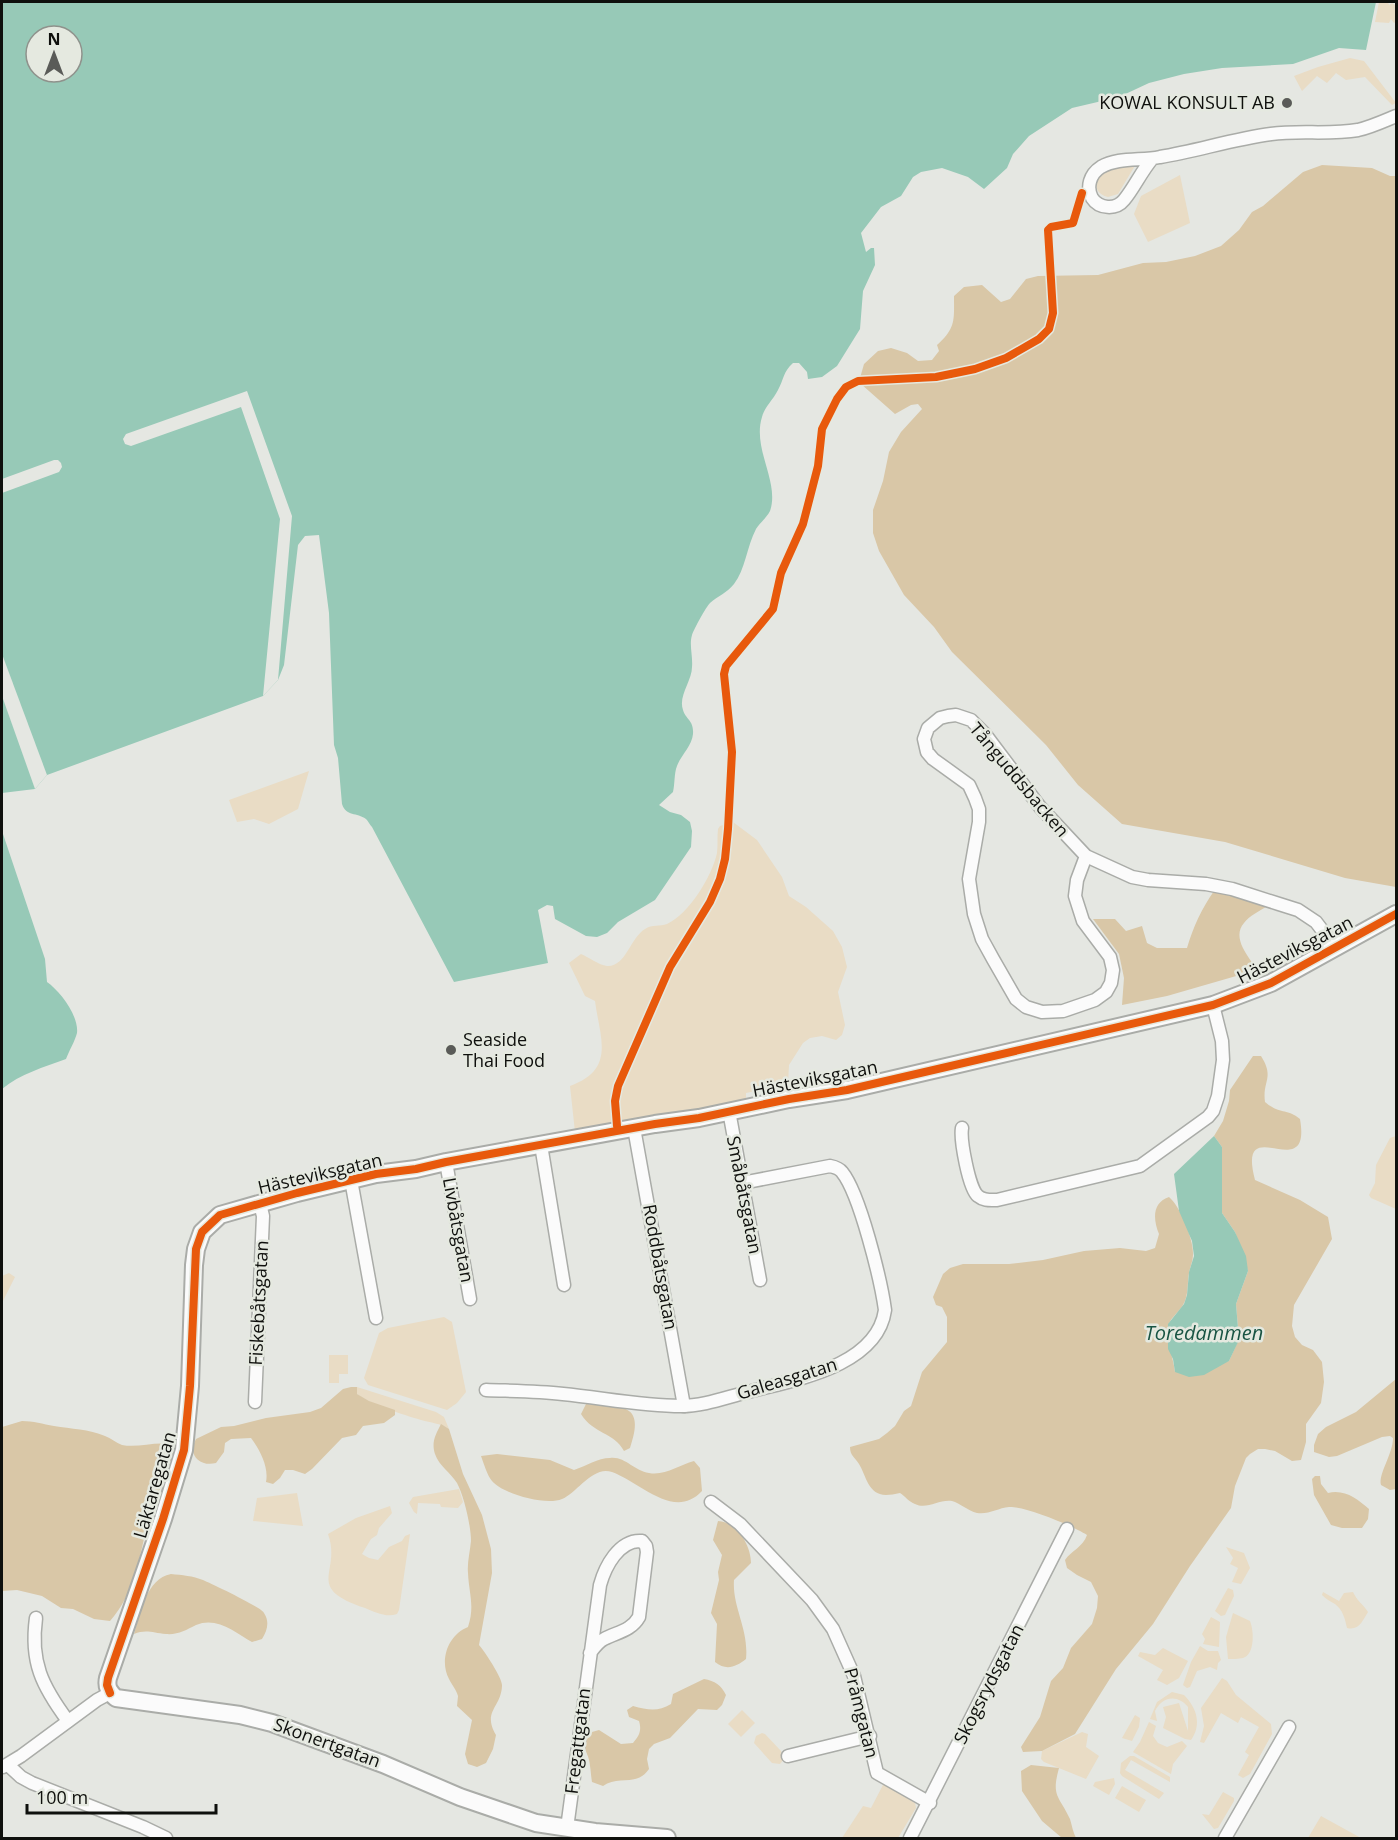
<svg xmlns="http://www.w3.org/2000/svg" width="1398" height="1840" font-family="'Open Sans',sans-serif">
  <style>
    .green { fill: #e9dcc5 }
    .forest { fill: #d9c7a7 }
    .water { fill: #97c9b7; fill-rule: evenodd }
    .pier { fill: #e5e7e2 }
    .lines { fill: none; stroke-linecap: round; stroke-linejoin: round }
    .street-casing { stroke: #aaaca8; stroke-width: 15 }
    .secondary-casing { stroke: #aaaca8; stroke-width: 20 }
    .street { stroke: #fbfbfb; stroke-width: 12 }
    .secondary { stroke: #fbfbfb; stroke-width: 16 }
    .cycleway-casing { stroke: #e5e9e0; stroke-width: 11 }
    .cycleway { stroke: #e8590c; stroke-width: 8 }
    .poi-dot { fill: #5a5b58; stroke: #e5e9e0; stroke-width: 2 }
    .labels { text-anchor: middle; stroke-width: 5; stroke-linejoin: round; paint-order: stroke }
    .poi-label { font-size: 18px; fill: #0f100d; stroke: #e5e9e0; text-anchor: end }
    .street-label { font-size: 18px; fill: #0f100d; stroke: #e5e9e0 }
    .water-label { font-size: 20px; font-style: italic; fill: #195443; stroke: #e5e9e0 }
  </style>
  <rect width="100%" height="100%" fill="#e5e7e2"/>
  <g class="green">
    <polygon points="1379,2 1388,2 1389,5 1392,3 1395,5 1396,22 1394,23 1391,19 1389,23 1375,22"/>
    <polygon points="1350,58 1364,61 1396,103 1392,105 1365,77 1346,80 1336,73 1327,83 1317,76 1302,91 1294,76 1318,67"/>
    <path d="M1136,164L1118,194L1108,197C1098,195 1095,188 1096,179L1107,169Z"/>
    <polygon points="1180,175 1190,223 1148,242 1134,214 1141,196"/>
    <polygon points="309,771 298,809 269,824 254,819 237,822 229,800"/>
    <path d="M733,822L757,840L782,877L789,896L806,907L833,931L842,947L847,967L838,992L845,1025L842,1035L836,1040L822,1036L810,1038L803,1043L789,1065L788,1084L746,1093V1104L575,1132L570,1086C616,1069 600,1039 595,1001L585,996L569,963L581,954C588,957 599,965 607,966C626,967 630,938 645,929C652,924 660,927 667,924C689,914 712,876 717,853C718,845 717,837 718,829L720,826Z"/>
    <polygon points="1396,1136 1396,1209 1371,1198 1369,1195 1375,1183 1376,1165 1390,1138"/>
    <polygon points="9,1273 15,1277 2,1303 2,1276"/>
    <polygon points="444,1317 452,1322 466,1392 457,1403 447,1410 368,1385 364,1378 379,1333 388,1328"/>
    <polygon points="329,1355 348,1355 348,1374 339,1374 339,1383 329,1383"/>
    <path d="M357,1387L436,1412L444,1417L449,1429C440,1423 431,1423 421,1420C402,1414 373,1406 357,1394Z"/>
    <polygon points="459,1489 463,1502 458,1508 441,1507 440,1504 418,1503 417,1514 414,1512 409,1503 413,1497"/>
    <polygon points="297,1493 303,1526 253,1521 257,1498"/>
    <path d="M390,1506L392,1513L379,1528L377,1535L371,1539L362,1554L369,1558L378,1560L389,1547L402,1541L405,1536L410,1534L399,1610L397,1614C386,1618 375,1612 365,1608C303,1587 342,1573 328,1534L356,1518Z"/>
    <polygon points="1226,1547 1244,1553 1250,1568 1241,1584 1232,1582 1238,1568 1230,1564 1233,1558"/>
    <polygon points="1228,1588 1233,1590 1234,1596 1225,1615 1221,1616 1215,1611"/>
    <path d="M1323,1592L1339,1601L1344,1593L1353,1592C1357,1601 1363,1604 1368,1612C1363,1620 1359,1631 1347,1628C1345,1619 1343,1610 1335,1604C1330,1601 1326,1599 1322,1595Z"/>
    <path d="M1233,1613L1250,1621C1254,1631 1255,1654 1243,1658C1239,1659 1232,1659 1228,1659L1226,1637Z"/>
    <polygon points="1211,1617 1220,1622 1219,1647 1203,1644 1205,1639 1202,1634"/>
    <polygon points="1200,1646 1208,1651 1218,1651 1221,1660 1218,1663 1217,1670 1210,1667 1197,1671 1190,1687 1187,1688 1183,1685 1191,1662"/>
    <polygon points="1163,1648 1188,1661 1179,1678 1167,1685 1157,1680 1163,1670 1138,1656 1140,1652 1155,1655"/>
    <polygon points="1222,1678 1227,1681 1236,1695 1271,1724 1272,1734 1250,1774 1243,1778 1238,1775 1249,1755 1245,1752 1259,1727 1241,1717 1238,1723 1221,1713 1204,1743 1200,1742 1204,1726 1201,1708"/>
    <path d="M1172,1692L1184,1695C1197,1708 1202,1725 1191,1740L1185,1739L1163,1728L1166,1717L1163,1707L1179,1703L1188,1731V1707C1178,1694 1162,1696 1155,1711L1157,1721L1150,1719L1157,1702Z"/>
    <polygon points="742,1710 755,1723 741,1737 728,1724"/>
    <polygon points="1135,1715 1140,1718 1139,1727 1132,1741 1122,1738"/>
    <polygon points="1149,1722 1156,1726 1153,1736 1158,1743 1167,1747 1182,1741 1187,1746 1173,1764 1171,1774 1133,1752 1140,1742"/>
    <polygon points="1082,1732 1088,1734 1086,1747 1099,1756 1086,1779 1044,1762 1041,1759 1042,1751"/>
    <polygon points="762,1733 765,1734 781,1751 784,1759 780,1764 772,1763 754,1743 756,1736"/>
    <polygon points="1130,1756 1134,1756 1170,1777 1170,1782 1131,1760 1125,1770 1164,1793 1159,1799 1122,1776 1120,1773 1121,1763"/>
    <polygon points="1114,1778 1115,1784 1109,1795 1093,1786 1095,1782"/>
    <polygon points="884,1783 915,1803 916,1808 898,1838 842,1838 863,1806 871,1808"/>
    <polygon points="1122,1786 1146,1800 1139,1812 1115,1798"/>
    <polygon points="1223,1792 1234,1798 1234,1801 1218,1828 1214,1829 1202,1814 1209,1815"/>
    <polygon points="1321,1816 1361,1838 1308,1838"/>
  </g>
  <g class="forest">
    <path d="M1322,165L1372,168L1390,176H1396V887L1345,878L1225,842L1122,824L1078,785L1046,745L952,652L934,627L904,595L879,551L873,533V510L883,481L889,452L901,432L922,409L918,404L911,405L895,414L861,384L860,378L864,364L878,351L891,348L907,353L918,361L932,360L939,351L937,345C956,328 954,320 954,296L964,287L982,285L1001,302L1010,299L1026,279L1038,276L1098,275L1143,263L1166,262L1195,256L1221,246L1239,230L1252,212L1263,206L1303,172Z"/>
    <path d="M1214,891L1267,906C1260,911 1249,916 1244,923C1231,938 1249,957 1257,970L1167,996L1122,1005L1124,978L1119,954L1093,919H1115L1126,931L1142,926L1147,943L1157,948H1187C1193,927 1202,908 1214,891Z"/>
    <path d="M1253,1056H1261C1275,1078 1262,1081 1265,1102C1280,1115 1286,1108 1300,1119C1312,1188 1236,1108 1255,1180L1300,1200L1328,1217L1332,1239L1294,1305L1292,1326L1295,1337L1302,1345L1313,1350L1322,1362L1324,1382L1321,1403L1306,1424V1442L1301,1460L1292,1461L1275,1451L1265,1449H1258L1250,1454L1246,1458L1235,1486L1231,1508L1190,1566L1153,1624L1116,1669L1075,1734L1042,1751L1023,1752L1021,1747L1040,1717L1051,1681L1063,1668L1071,1648L1092,1624L1097,1608L1098,1596L1091,1582L1077,1575L1067,1568L1065,1560C1071,1551 1083,1547 1087,1535C1073,1526 1025,1506 1009,1507C998,1508 988,1515 977,1513C968,1511 960,1503 952,1501C939,1499 927,1510 915,1504C909,1502 905,1496 900,1493C895,1494 890,1495 886,1495C868,1495 866,1475 859,1464C855,1457 850,1456 850,1447L879,1439L887,1433L895,1426L904,1411L911,1406L922,1372L947,1342V1317L942,1307L936,1305L933,1297L943,1274L950,1268L963,1264H1009L1043,1260L1084,1251L1120,1248L1146,1251L1155,1248L1159,1234C1153,1219 1152,1203 1169,1197C1180,1206 1194,1240 1193,1255C1193,1261 1190,1267 1189,1273C1187,1283 1189,1295 1183,1305C1179,1312 1169,1319 1168,1327C1167,1344 1173,1356 1175,1372L1229,1361L1239,1339L1236,1304L1248,1271L1235,1232L1222,1213V1147L1214,1136L1223,1121L1229,1101L1230,1090Z"/>
    <path d="M1396,1379V1489L1390,1490L1381,1485C1378,1474 1393,1454 1393,1438L1390,1436L1382,1437L1337,1456L1329,1457L1314,1452V1445L1318,1434L1326,1427L1356,1412Z"/>
    <path d="M351,1387H357V1394L369,1401L395,1410V1415L384,1423L363,1426L356,1435L342,1438L312,1469L305,1474L293,1470H285L280,1478L273,1484L266,1482C269,1467 260,1450 251,1438L231,1439L225,1443L224,1452L216,1463C200,1467 187,1455 196,1439L221,1427L234,1426L266,1418L310,1412L321,1408L343,1389Z"/>
    <path d="M586,1404C622,1406 646,1403 630,1448L624,1451C614,1432 593,1434 581,1414Z"/>
    <path d="M22,1421C33,1421 43,1424 54,1426C71,1429 89,1429 105,1436C111,1438 116,1443 122,1445C137,1448 153,1442 169,1444L174,1451C173,1463 172,1473 165,1483C161,1488 157,1492 155,1498C140,1540 141,1586 110,1621L94,1619L73,1609L61,1608L42,1596L17,1590L2,1591V1427Z"/>
    <path d="M441,1424L449,1429L463,1474L482,1515L491,1549L492,1573L479,1645C485,1652 503,1679 502,1686C501,1708 482,1711 496,1735L493,1749L486,1763L477,1767L468,1764L465,1754L472,1720L457,1706L458,1696C456,1689 452,1685 449,1679C439,1660 448,1635 468,1627C475,1606 469,1594 468,1573C467,1563 470,1552 471,1541C471,1526 464,1496 457,1483C451,1473 439,1466 435,1454C431,1442 436,1434 441,1424Z"/>
    <path d="M497,1454L550,1460L574,1470C586,1466 598,1458 610,1458C625,1456 634,1471 649,1473C665,1476 679,1465 694,1461L700,1468L702,1491C674,1521 640,1482 612,1472C593,1465 577,1493 562,1499C546,1506 503,1494 492,1481C487,1475 484,1464 481,1456Z"/>
    <path d="M1315,1476H1320L1321,1484L1328,1493C1345,1489 1357,1499 1369,1509L1368,1519L1362,1528H1342L1331,1525L1314,1495L1312,1479Z"/>
    <path d="M718,1521C737,1522 751,1545 751,1563L734,1580C732,1607 749,1629 746,1659C736,1667 726,1671 715,1662L717,1624L711,1613L719,1580L718,1572L722,1555L713,1540Z"/>
    <path d="M171,1574C182,1575 193,1576 203,1580C212,1584 261,1607 264,1613C270,1622 267,1631 262,1639L252,1642C236,1633 217,1616 196,1625C186,1630 178,1635 166,1634C153,1633 146,1629 134,1634C141,1612 146,1579 171,1574Z"/>
    <path d="M704,1679C715,1681 721,1685 726,1695L722,1705L717,1710L698,1709L670,1738L654,1744L649,1749L647,1759L649,1769C637,1787 618,1775 603,1786L592,1782C591,1776 591,1772 590,1766C589,1749 578,1750 592,1732L599,1730L621,1744L633,1743C639,1736 642,1731 639,1721L629,1717L627,1710L633,1706C648,1710 658,1712 671,1704L673,1694Z"/>
    <path d="M1031,1765L1059,1768C1051,1797 1059,1795 1070,1819C1072,1826 1073,1832 1076,1838H1062L1042,1821L1022,1791L1021,1771Z"/>
  </g>
  <g class="water">
    <path d="M2,2H1376L1366,50L1339,48L1293,64L1222,68L1184,74L1149,83L1119,97L1072,108L1029,136L1013,154L1007,168L984,189L968,177L942,168L921,172L913,177L901,196L881,207L861,233L866,252L871,248H874L875,265L863,291L860,329L837,366L822,377L808,379L807,372L799,363H793C783,372 784,379 778,390C773,400 765,406 762,417C752,449 780,482 770,511C767,517 760,523 756,529C747,546 745,570 734,584C727,593 718,596 710,603C706,607 694,629 692,635C689,645 693,656 692,667C692,681 678,696 683,710C686,720 694,720 693,734C692,746 681,755 677,766C674,773 675,784 673,792L659,805L670,812L681,815L690,822L692,831L691,847L655,900L618,922L607,933L597,937L586,936L555,919L553,906L547,905L538,910L548,963L454,982L372,827C370,825 368,821 366,819C357,812 346,817 342,804L338,758L334,745L329,613L319,535L305,536L298,545L284,665L278,680L263,696L47,775L35,789L2,793ZM36,36H72V72H36Z"/>
    <path d="M2,831L45,959L47,982C60,991 79,1016 77,1033C75,1041 69,1051 66,1059C44,1067 20,1074 2,1089Z"/>
    <polygon points="1214,1136 1222,1147 1222,1213 1235,1232 1246,1256 1248,1271 1236,1304 1239,1340 1229,1361 1204,1375 1189,1377 1175,1372 1173,1359 1168,1349 1168,1324 1184,1304 1187,1295 1189,1272 1194,1256 1192,1241 1179,1211 1174,1174"/>
  </g>
  <g class="pier">
    <polygon points="247,391 292,516 278,680 263,696 280,519 241,407 131,446 125,444 123,439 126,434"/>
    <polygon points="54,460 58,460 61,463 62,467 59,472 2,493 2,479"/>
    <polygon points="2,654 47,775 35,789 2,696"/>
  </g>
  <g class="lines">
    <g class="street-casing">
      <g id="street">
        <path d="M1152,159C1141,172 1134,188 1124,200C1116,210 1099,209 1092,198C1086,187 1090,174 1101,167C1118,157 1141,161 1160,157C1197,151 1233,139 1271,134C1300,130 1329,135 1358,130C1371,127 1384,121 1396,116"/>
        <polyline points="1086,856 1077,880 1075,896 1083,921 1110,957 1113,970 1111,983 1106,992 1095,1000 1063,1011 1042,1012 1026,1007 1016,999 993,959 982,939 974,914 969,879 979,822 979,809 975,798 969,785 933,759 927,752 924,739 928,728 940,718 948,716 956,715 971,720 985,734 1040,807 1086,856 1132,877 1148,880 1206,884 1232,889 1279,904 1298,910 1316,922 1335,947"/>
        <polyline points="729,1111 760,1280"/>
        <polyline points="634,1128 684,1406"/>
        <path d="M962,1128C960,1140 969,1189 978,1196C984,1201 990,1200 997,1200L1140,1166L1208,1117L1213,1111L1218,1096L1223,1060L1222,1041L1213,1005"/>
        <polyline points="541,1145 564,1285"/>
        <polyline points="446,1162 470,1299"/>
        <polyline points="351,1180 376,1318"/>
        <path d="M486,1390C512,1391 538,1391 563,1394C603,1398 642,1406 681,1406C704,1406 727,1397 748,1392C793,1380 877,1367 885,1310C881,1281 860,1194 842,1172C839,1168 835,1167 830,1166L742,1183"/>
        <polyline points="255,1402 263,1216 260,1204"/>
        <polyline points="711,1502 740,1524 812,1600 833,1629 854,1676 877,1773 930,1803"/>
        <path d="M36,1618C30,1662 42,1686 68,1721"/>
        <polyline points="788,1756 870,1736"/>
        <polyline points="8,1765 21,1777 32,1783 143,1827 166,1838"/>
        <polyline points="3,1767 21,1756 97,1700 110,1693"/>
        <path d="M567,1828L600,1585C605,1567 619,1539 642,1541L646,1546L647,1552L639,1617C631,1631 617,1632 604,1639C598,1642 594,1648 590,1653"/>
        <polyline points="910,1838 1067,1529"/>
        <polyline points="1225,1838 1289,1727"/>
      </g>
    </g>
    <g class="secondary-casing">
      <path id="secondary" d="M667,1838L595,1832L536,1823L460,1797L383,1764L272,1723L240,1715L116,1698C109,1692 106,1687 108,1678L163,1519L184,1450L190,1386L194,1265L196,1249L202,1232L220,1215L297,1193L376,1174L416,1169L446,1162L655,1124L699,1118L789,1099L847,1090L1213,1005L1271,983L1396,914"/>
    </g>
    <use href="#street" class="street"/>
    <use href="#secondary" class="secondary"/>
    <g class="cycleway-casing">
      <g id="cycleway">
        <polyline points="617,1126 615,1101 618,1086 670,967 710,902 720,879 725,859 728,829 732,752 724,674 726,666 773,609 781,573 803,524 818,466 822,429 837,399 846,387 858,381 936,377 975,369 1006,358 1039,339 1049,329 1053,313 1048,230 1051,227 1073,223 1082,193"/>
        <polyline points="110,1693 107,1685 108,1678 163,1519 184,1450 190,1386 196,1249 202,1232 220,1215 297,1193 376,1174 416,1169 446,1162 655,1124 699,1118 789,1099 847,1090 1213,1005 1271,983 1396,914"/>
      </g>
    </g>
    <use href="#cycleway" class="cycleway"/>
  </g>
  <g class="poi-dot">
    <circle cx="1287" cy="103" r="6"/>
    <circle cx="451" cy="1050" r="6"/>
  </g>
  <g class="labels">
    <g class="poi-label">
      <text x="1275" y="109">KOWAL KONSULT AB</text>
      <text x="463" y="1046" text-anchor="start">Seaside<tspan x="463" dy="21">Thai Food</tspan></text>
    </g>
    <g class="street-label">
      <text transform="translate(1019 780) rotate(50)" y="6">Tånguddsbacken</text>
      <text transform="translate(1295 950) rotate(-27)" y="6">Hästeviksgatan</text>
      <text transform="translate(815 1079) rotate(-11)" y="6">Hästeviksgatan</text>
      <text transform="translate(320 1174) rotate(-13)" y="6">Hästeviksgatan</text>
      <text transform="translate(744 1195) rotate(79)" y="6">Småbåtsgatan</text>
      <text transform="translate(458 1230) rotate(80)" y="6">Livbåtsgatan</text>
      <text transform="translate(660 1267) rotate(80)" y="6">Roddbåtsgatan</text>
      <text transform="translate(259 1303) rotate(-87)" y="6">Fiskebåtsgatan</text>
      <text transform="translate(787 1379) rotate(-17)" y="6">Galeasgatan</text>
      <text transform="translate(155 1485) rotate(-74)" y="6">Läktaregatan</text>
      <text transform="translate(989 1684) rotate(-63)" y="6">Skogsrydsgatan</text>
      <text transform="translate(861 1713) rotate(76)" y="6">Pråmgatan</text>
      <text transform="translate(578 1741) rotate(-83)" y="6">Fregattgatan</text>
      <text transform="translate(327 1743) rotate(20)" y="6">Skonertgatan</text>
    </g>
    <g class="water-label">
      <text x="1204" y="1340">Toredammen</text>
    </g>
  </g>
  <rect width="1398" height="1840" fill="none" stroke="#0f100d" stroke-width="6"/>
  <g transform="translate(54 54)"><circle r="28" fill="#e5e9e0" stroke="#8f928c" stroke-width="1.5"/>
  <path d="M0-4.5L10 22L0 15L-10 22Z" fill="#5a5b58"/>
  <text y="-9" font-size="16" font-weight="bold" text-anchor="middle" fill="#0f100d">N</text>
  </g>
  <path d="M27 1804v9h189v-9" fill="none" stroke="#0f100d" stroke-width="3"/>
  <text x="36" y="1804" font-size="18" fill="#0f100d" stroke="#e5e9e0" stroke-width="4.5" paint-order="stroke">100 m</text>
</svg>
